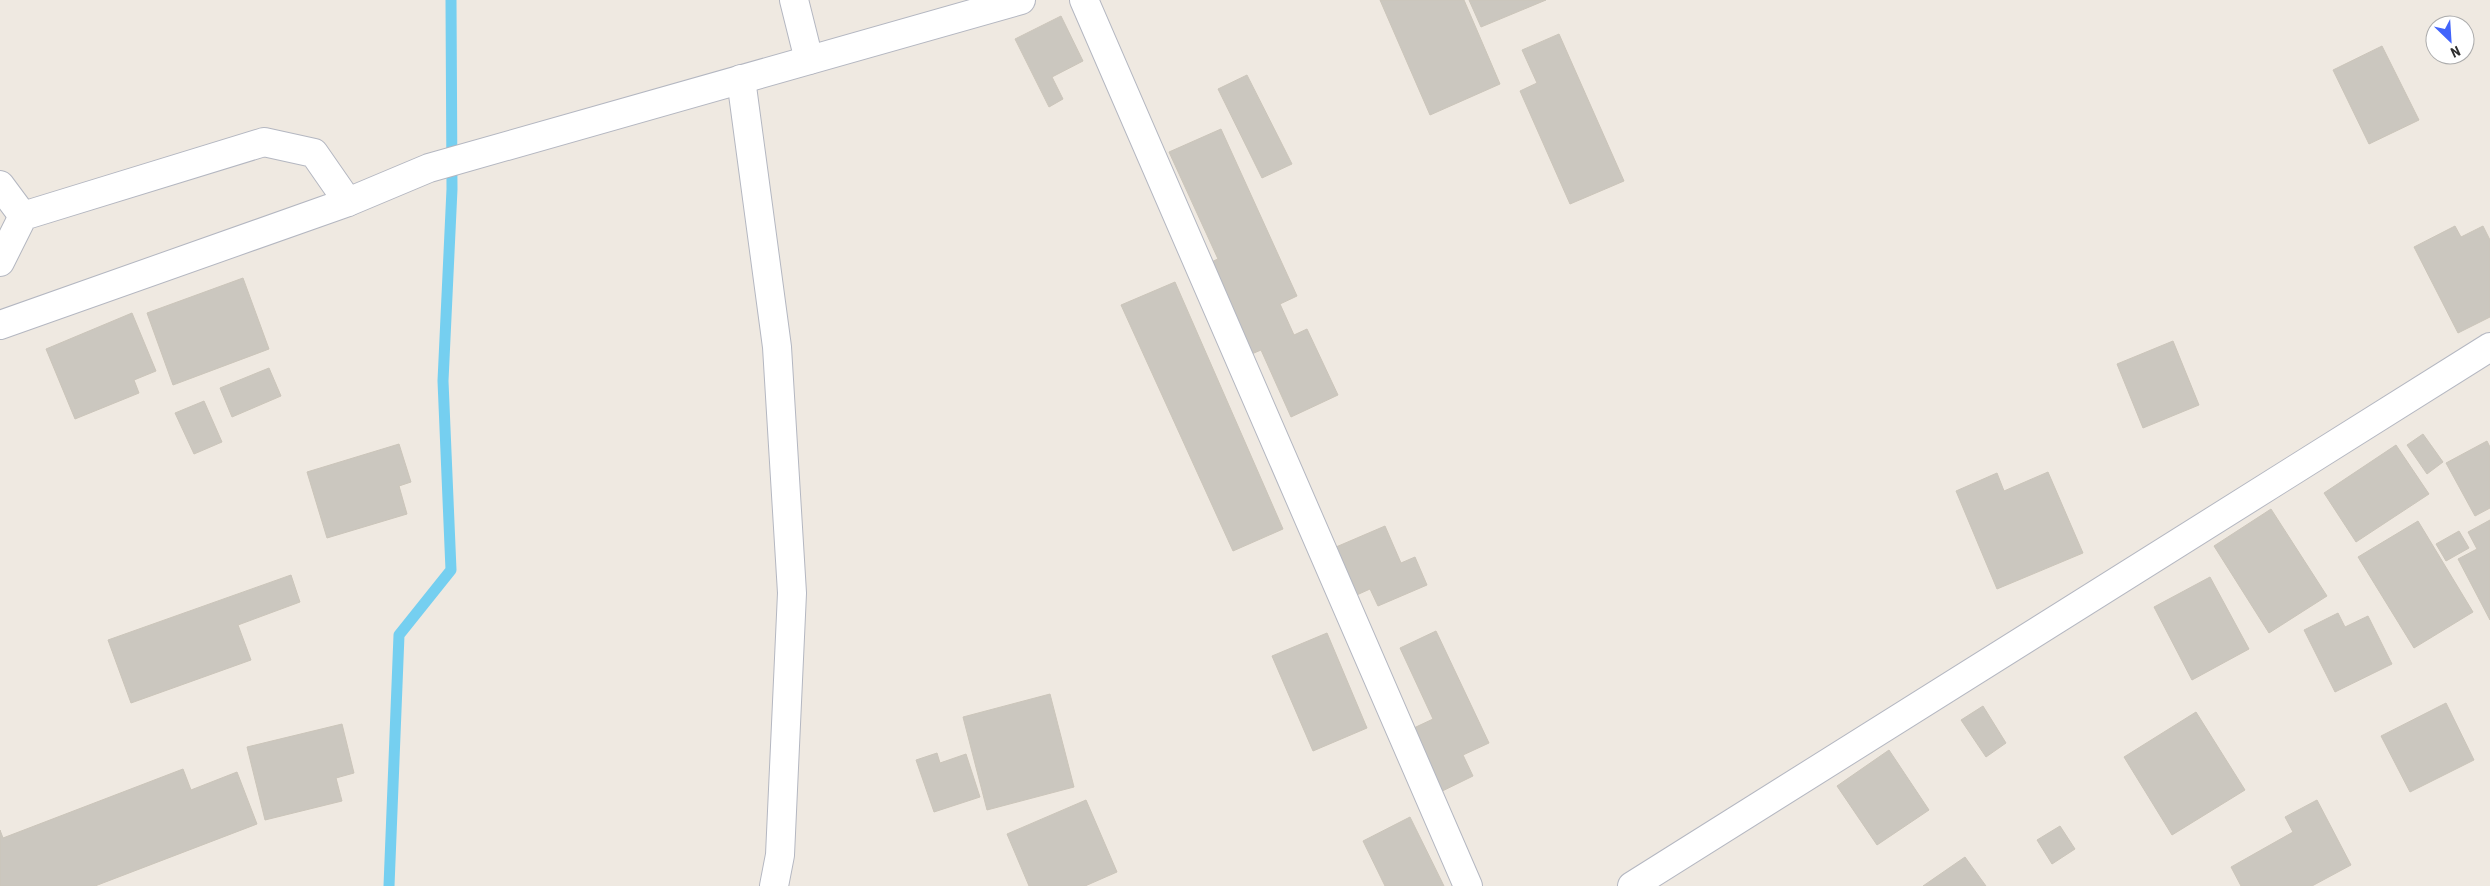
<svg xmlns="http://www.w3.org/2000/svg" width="2490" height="886" font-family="'Roboto Condensed',sans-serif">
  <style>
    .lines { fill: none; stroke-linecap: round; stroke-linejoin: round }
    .stream { stroke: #75cff0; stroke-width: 11 }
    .building { fill: #cbc7bf; stroke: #cbc5ba }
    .street-casing { stroke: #b4b7c1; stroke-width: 30 }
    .secondary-casing { stroke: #b4b7c1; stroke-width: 30 }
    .street { stroke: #fff; stroke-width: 28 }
    .secondary { stroke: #fff; stroke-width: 28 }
  </style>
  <rect width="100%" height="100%" fill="#efe9e1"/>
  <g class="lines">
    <polyline class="stream" points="389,886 399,635 451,570 443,381 452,189 451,0"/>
  </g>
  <g class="building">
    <polygon points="1380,0 1464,0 1500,84 1430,115"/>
    <polygon points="1469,0 1546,0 1481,27"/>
    <polygon points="1061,16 1083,61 1052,77 1063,99 1049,107 1015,39"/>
    <polygon points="1559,34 1624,181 1570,204 1520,91 1537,83 1522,50"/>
    <polygon points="2382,46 2419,120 2369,144 2333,70"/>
    <polygon points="1247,75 1292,164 1262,178 1218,89"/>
    <polygon points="1221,129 1297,296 1280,304 1294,335 1307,329 1338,395 1291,417 1261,350 1247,356 1195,269 1218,259 1169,152"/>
    <polygon points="2455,226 2461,237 2483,226 2490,240 2490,317 2458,333 2414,247"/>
    <polygon points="243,278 269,349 173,385 147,313"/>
    <polygon points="1175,282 1283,529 1233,551 1121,305"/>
    <polygon points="132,313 156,371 134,380 139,393 75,419 46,349"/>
    <polygon points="2173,341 2199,405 2143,428 2117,364"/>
    <polygon points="269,368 281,396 232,417 220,388"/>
    <polygon points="204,401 222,442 194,454 175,413"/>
    <polygon points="2423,434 2443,462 2427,474 2407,445"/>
    <polygon points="2487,441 2490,447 2490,508 2475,516 2446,463"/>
    <polygon points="399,444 411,482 399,486 407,514 327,538 307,472"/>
    <polygon points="2396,445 2429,494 2356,542 2324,493"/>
    <polygon points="2048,472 2083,553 1997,589 1956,491 1997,473 2004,491"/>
    <polygon points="2271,509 2327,596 2269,633 2214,546"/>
    <polygon points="2490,520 2490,620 2458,559 2477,549 2468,532"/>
    <polygon points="2418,521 2473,612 2414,648 2358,557"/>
    <polygon points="1385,526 1401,563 1415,557 1427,585 1378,606 1370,589 1350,598 1329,550"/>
    <polygon points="2459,531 2469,548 2446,561 2436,544"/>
    <polygon points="291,575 300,602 238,625 251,660 131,703 108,640"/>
    <polygon points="2210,577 2249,649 2192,680 2154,607"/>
    <polygon points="2338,613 2345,627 2368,616 2392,664 2335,692 2304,630"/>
    <polygon points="1436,631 1489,743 1463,755 1473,776 1428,798 1399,735 1433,719 1400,648"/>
    <polygon points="1327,633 1367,728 1313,751 1272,656"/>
    <polygon points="1050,694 1074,787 987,810 963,717"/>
    <polygon points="2446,703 2474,760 2410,792 2381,736"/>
    <polygon points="1983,706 2006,743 1986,757 1961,720"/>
    <polygon points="2196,712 2245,790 2172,835 2124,757"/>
    <polygon points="342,724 354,773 336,778 342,801 265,820 247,747"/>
    <polygon points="1889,750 1929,810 1877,845 1837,786"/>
    <polygon points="937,753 940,763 966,754 980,797 934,812 916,760"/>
    <polygon points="183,769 191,790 237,772 257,824 95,886 0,886 0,830 3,838"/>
    <polygon points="1086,800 1117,872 1085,886 1029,886 1007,834"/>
    <polygon points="2317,800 2351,865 2312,886 2241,886 2231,867 2293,832 2285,817"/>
    <polygon points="1410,817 1444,886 1385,886 1363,841"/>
    <polygon points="2060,826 2075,849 2052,864 2037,840"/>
    <polygon points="1965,857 1986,886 1923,886"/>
  </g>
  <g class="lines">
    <g class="street-casing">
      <g id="street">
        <polyline points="794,0 809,60"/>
        <polyline points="1084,0 1468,886"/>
        <polyline points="741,79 777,347 792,593 780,855 774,886"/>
        <polyline points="0,185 23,216"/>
        <polyline points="0,262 23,216 264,142 314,153 348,202"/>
        <polyline points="1632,886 2490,347"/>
      </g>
    </g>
    <g class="secondary-casing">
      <polyline id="secondary" points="0,325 348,202 429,168 1021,0"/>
    </g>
    <use href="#street" class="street"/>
    <use href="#secondary" class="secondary"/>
  </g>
  <g transform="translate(2450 40) rotate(155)"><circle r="24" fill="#ffffff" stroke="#ababab"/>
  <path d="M0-4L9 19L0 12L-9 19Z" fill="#4264fb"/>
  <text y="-8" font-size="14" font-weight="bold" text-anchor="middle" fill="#2e2e2e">N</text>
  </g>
</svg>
